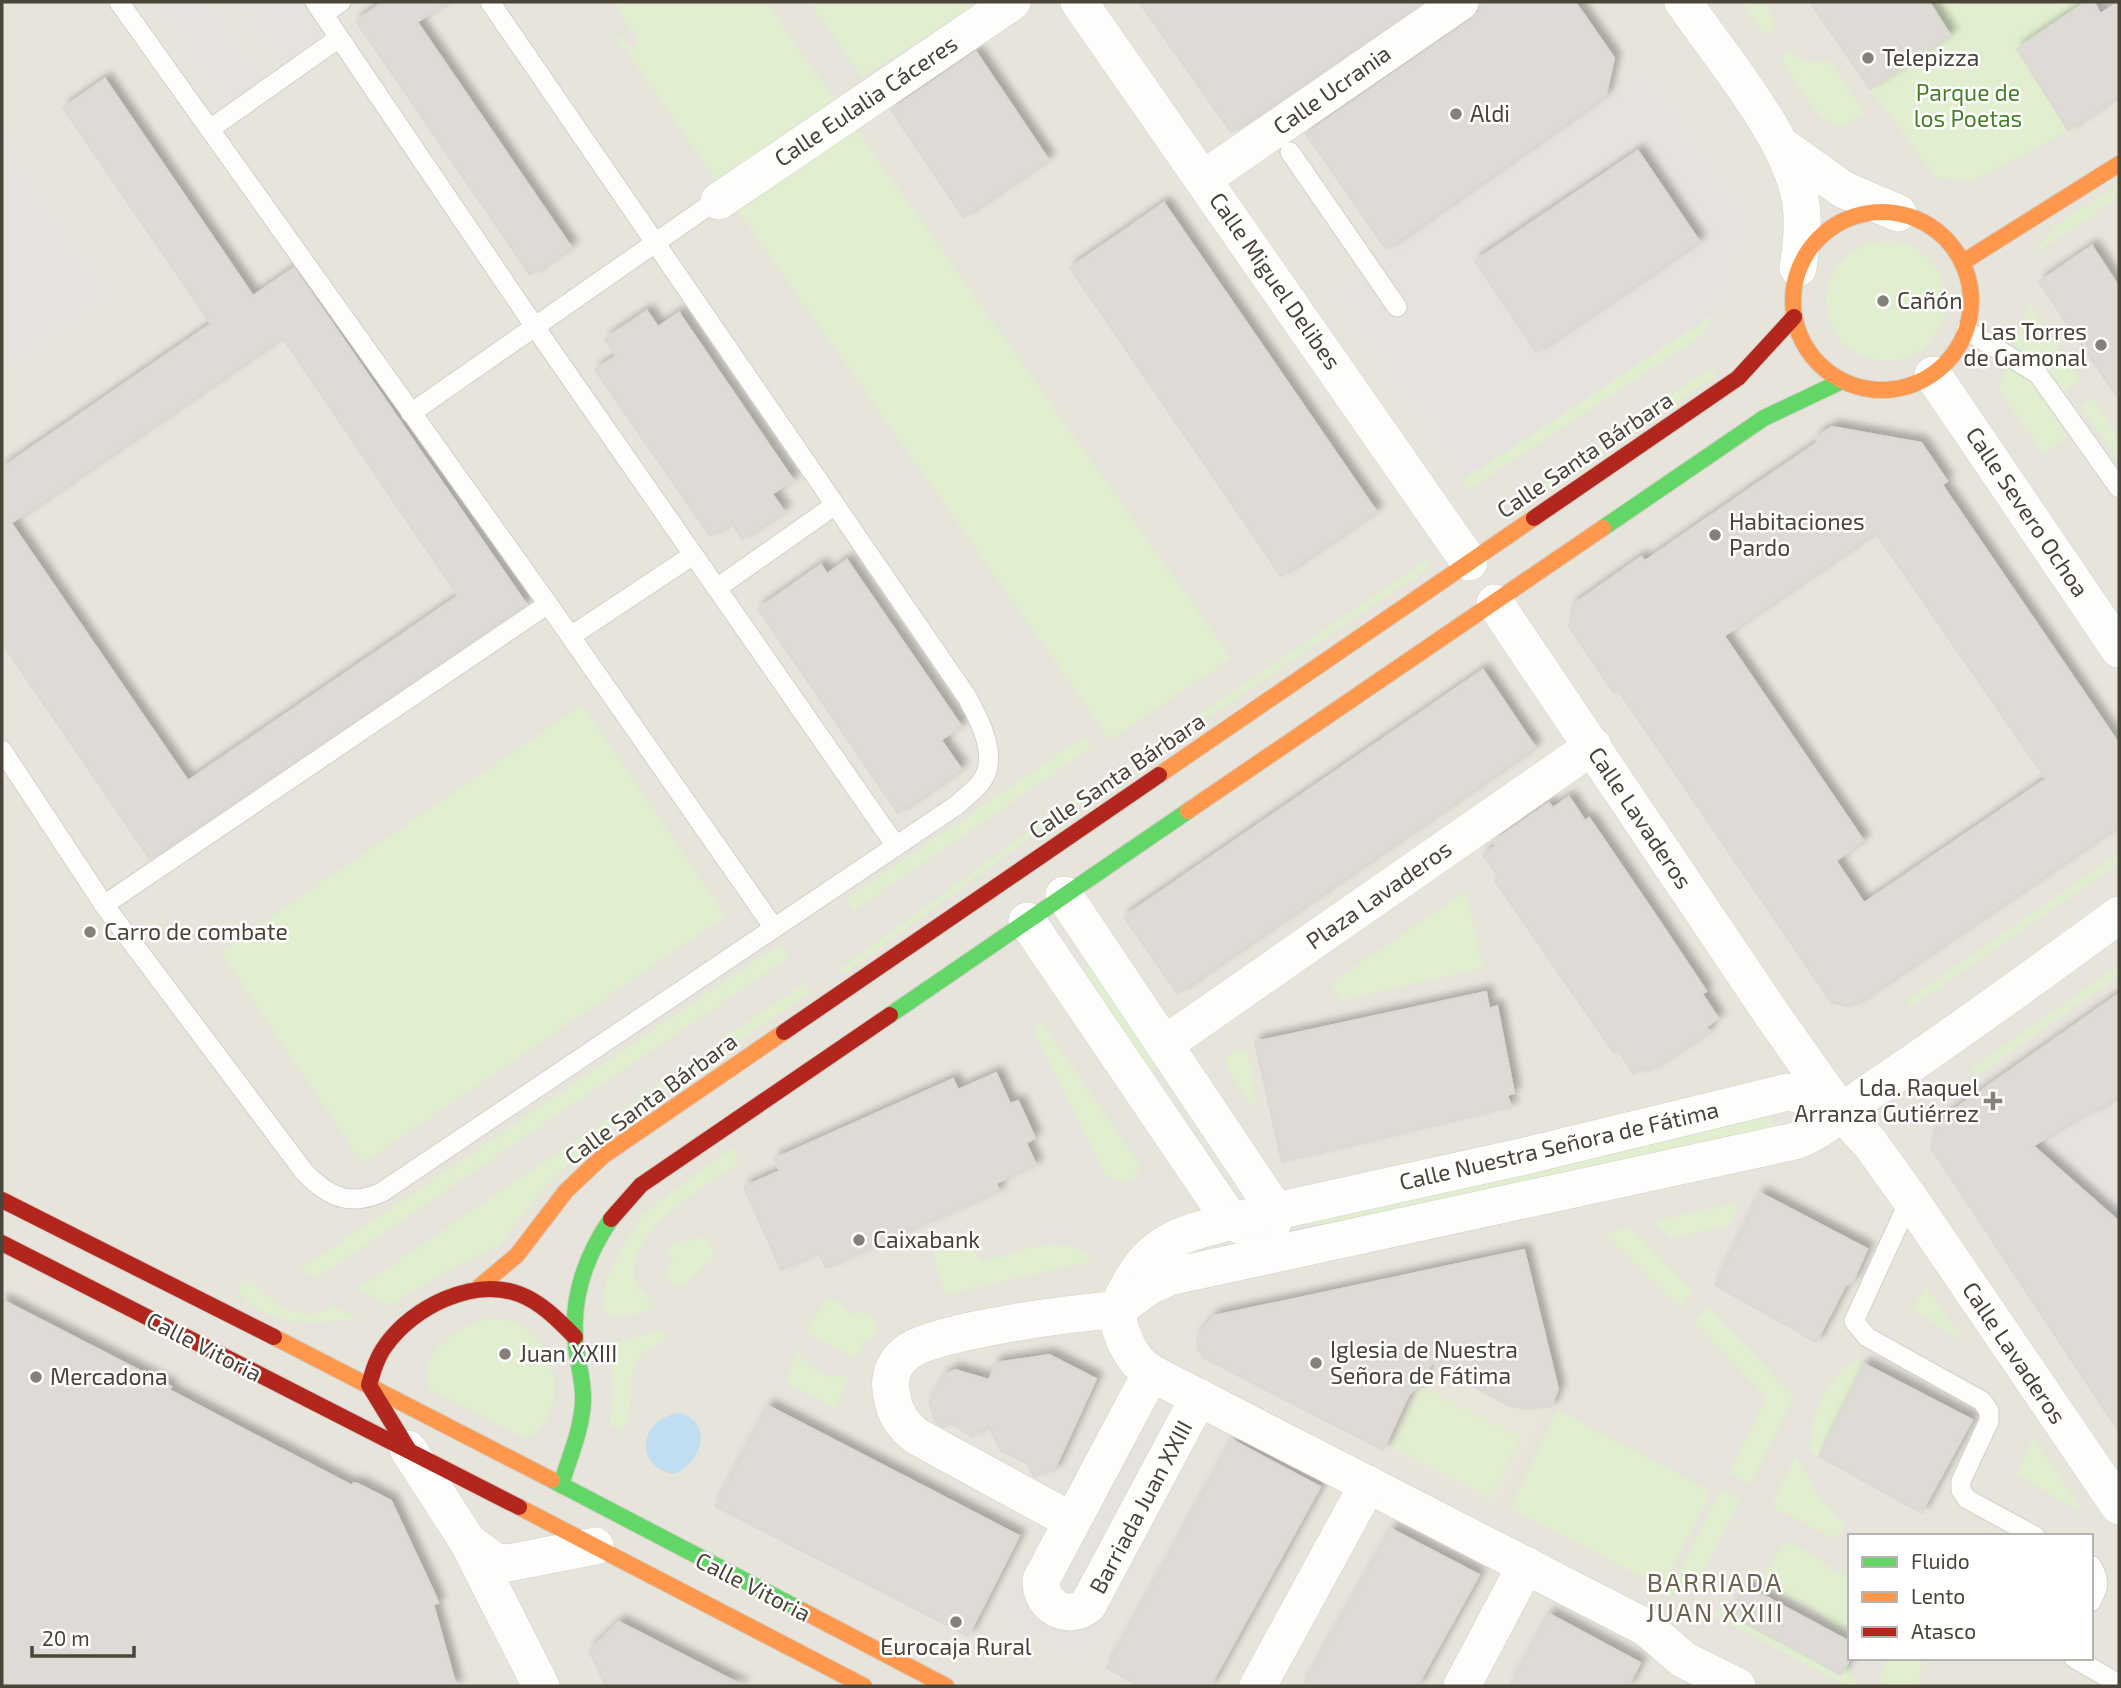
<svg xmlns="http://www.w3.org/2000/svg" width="2121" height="1688" font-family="'Exo 2',sans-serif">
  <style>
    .residential { fill: #e7e4dc; fill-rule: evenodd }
    .education { fill: #eae5da }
    .green { fill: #e1eecf }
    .parking { fill: #e6e3df }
    .water { fill: #c0ddf1 }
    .building { fill: #dedbd6; stroke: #dcd9d4; stroke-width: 2; fill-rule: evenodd; filter: url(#shadow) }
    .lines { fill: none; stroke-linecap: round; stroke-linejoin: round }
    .lane-casing { stroke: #d2d0cb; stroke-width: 21 }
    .street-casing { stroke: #d2d0cb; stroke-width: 38 }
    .fast-casing { stroke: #d3cfc5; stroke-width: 18 }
    .slow-casing { stroke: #d3cfc5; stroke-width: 18 }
    .jam-casing { stroke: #d3cfc5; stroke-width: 18 }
    .lane { stroke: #fdfdfc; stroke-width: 19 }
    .street { stroke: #fdfdfc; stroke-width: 37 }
    .fast { stroke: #63d668; stroke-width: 16 }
    .slow { stroke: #ff974d; stroke-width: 16 }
    .jam { stroke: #b3261e; stroke-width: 16 }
    .poi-dot { fill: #868178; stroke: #fff; stroke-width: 2.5 }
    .labels { text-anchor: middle; stroke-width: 5; stroke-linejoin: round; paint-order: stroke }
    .poi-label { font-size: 23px; fill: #4b4439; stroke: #fff; text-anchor: start }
    .street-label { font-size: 23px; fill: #4b4439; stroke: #fff }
    .park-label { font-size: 23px; fill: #4a7f2a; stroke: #fff }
    .quarter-label { font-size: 26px; letter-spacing: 2px; fill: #6e6250; stroke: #fff }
  </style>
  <defs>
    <filter id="shadow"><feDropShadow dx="6" dy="-6" stdDeviation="3.5" flood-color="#0004"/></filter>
  </defs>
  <rect width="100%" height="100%" fill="#f4f2ee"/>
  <path class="residential" d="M2,2H2119V1686H2ZM1850,1536H2091V1658H1850Z"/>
  <polygon class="education" points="1524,1250 1558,1389 1500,1511 1383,1450 1409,1394 1422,1379 1401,1278"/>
  <g class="green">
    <polygon points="613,2 766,2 1231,658 1110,740 611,30 635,49 638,40"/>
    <polygon points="810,2 979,2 862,78"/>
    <polygon points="1741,2 1766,2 1776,27 1767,34 1762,32"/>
    <polygon points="1929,2 2086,2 2018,50 2068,130 1974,181 1935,177 1870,89 1950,35"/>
    <path d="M1791,52L1805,62L1829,61L1864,111L1862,114C1854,119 1846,127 1836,125C1817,122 1793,77 1782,61L1785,53Z"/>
    <polygon points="2119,183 2119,197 2031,256 2054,227"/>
    <circle cx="1886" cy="301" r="60"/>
    <polygon points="2029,303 2080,380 2067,390 2053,414 2068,437 2043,454 1998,390"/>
    <polygon points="1718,312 1701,336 1468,490 1462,480"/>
    <polygon points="1711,368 1717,376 1517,509 1511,501"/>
    <polygon points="2092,397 2119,437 2119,463 2080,406"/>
    <polygon points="1426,561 1430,567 1071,810 1067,804"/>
    <polygon points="582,705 726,916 363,1163 220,952"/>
    <polygon points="1084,737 1091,748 854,910 846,899"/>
    <polygon points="1044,820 1048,825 844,974 840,969"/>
    <polygon points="2119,853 2119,863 1911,1007 1907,1000"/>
    <polygon points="1466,891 1483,968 1340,1001 1331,983"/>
    <polygon points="780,944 788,958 317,1278 298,1271"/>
    <polygon points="1096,962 1164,1061 1145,1074 1077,975"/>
    <polygon points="2119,965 2119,975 1977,1076 1972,1068"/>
    <polygon points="805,983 811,992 725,1051 718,1042"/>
    <polygon points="1041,1020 1139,1164 1138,1174 1127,1183 1105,1175 1033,1030"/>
    <polygon points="1239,1050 1248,1051 1257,1107 1252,1106 1225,1066 1227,1057"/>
    <polygon points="700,1056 705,1064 610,1129 564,1168 537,1196 500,1245 440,1275 389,1306 358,1288"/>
    <polygon points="1768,1114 1775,1128 1329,1229 1303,1222"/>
    <path d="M733,1147L740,1162C707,1185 631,1228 634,1274C635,1289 649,1293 652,1306C642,1316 620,1317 607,1314L603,1301L607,1275L643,1214Z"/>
    <polygon points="1740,1202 1728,1226 1671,1238 1654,1221"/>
    <polygon points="1631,1228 1694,1292 1680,1307 1605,1233"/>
    <polygon points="705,1237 714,1249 712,1259 683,1286 668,1283 665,1274 673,1259 667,1249 671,1244"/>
    <path d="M973,1244L980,1262C1012,1255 1069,1228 1092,1261L945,1295L933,1253Z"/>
    <path d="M250,1278C270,1303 302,1326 333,1306L357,1319C316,1324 259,1329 236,1286Z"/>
    <polygon points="1925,1286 1965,1342 1912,1310"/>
    <polygon points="828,1299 838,1302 853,1315 863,1311 871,1316 878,1327 877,1334 864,1342 859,1355 853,1357 807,1333 809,1324"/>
    <polygon points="1708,1307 1790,1393 1792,1400 1750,1484 1729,1473 1767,1398 1694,1322"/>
    <path d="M485,1319C494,1319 504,1318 512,1321C557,1340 574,1414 525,1439L429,1389C418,1353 455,1329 485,1319Z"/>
    <path d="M662,1330L667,1339C612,1366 643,1383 624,1430L609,1426L613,1394L610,1344Z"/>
    <path d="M798,1352C813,1372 824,1378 849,1377L836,1408L785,1382Z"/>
    <path d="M1857,1360L1864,1364L1819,1456L1810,1451C1810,1416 1826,1378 1857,1360Z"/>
    <polygon points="1421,1387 1521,1437 1491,1498 1391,1447"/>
    <polygon points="1558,1410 1711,1492 1662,1588 1510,1508"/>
    <polygon points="2033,1438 2084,1513 2016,1475"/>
    <polygon points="1796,1456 1817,1495 1845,1525 1837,1539 1771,1506"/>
    <polygon points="1720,1490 1740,1500 1698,1582 1666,1597"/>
    <path d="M1787,1543C1803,1544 1828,1571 1850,1577V1625L1836,1627L1810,1606L1767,1588L1764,1574L1782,1547Z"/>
    <polygon points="1738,1601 1848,1661 1856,1686 1846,1686 1712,1614"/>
    <polygon points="1888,1658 1923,1658 1918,1686 1882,1686 1879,1676"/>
  </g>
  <g class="parking">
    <polygon points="151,2 212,2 263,77 222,105"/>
    <polygon points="237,2 298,2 322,37 281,66"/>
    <polygon points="1647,67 1754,221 1718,312 1462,480 1329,289"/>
    <polygon points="2,136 113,295 2,373"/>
    <polygon points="2119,1094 2119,1222 2071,1179 2048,1212 2016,1157"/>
    <polygon points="1122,1410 1200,1454 1086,1666 994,1617 1096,1414"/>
  </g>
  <path class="water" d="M680,1413C714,1423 702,1464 673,1474C632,1466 640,1417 680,1413Z"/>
  <g class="building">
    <polygon points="384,2 447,2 417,22 571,247 530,275 356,21"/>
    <polygon points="1139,2 1423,2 1231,132"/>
    <polygon points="1481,2 1575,2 1614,58 1606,95 1386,249 1306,134 1472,19 1479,12"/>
    <polygon points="1810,2 1929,2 1950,35 1870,89"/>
    <polygon points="2086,2 2094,2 2100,14 2119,2 2119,95 2068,130 2017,49"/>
    <polygon points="976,52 1048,159 963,217 891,110"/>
    <path d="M105,79L253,296L294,268L526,604L150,859L2,643V468L211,324L63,108ZM282,337L458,596L188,781L11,523Z"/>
    <polygon points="1638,151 1699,241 1536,352 1475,261"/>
    <polygon points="1164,203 1376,511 1281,576 1070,268"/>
    <polygon points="2092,246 2119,287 2119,400 2039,282"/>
    <polygon points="647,311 658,327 679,313 793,480 772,494 784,511 742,539 731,522 710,536 595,370 616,356 605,339"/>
    <path d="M1832,427L1921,443L1947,481L1942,485L2119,744V825L1851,1007L1831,1002L1618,690L1614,693L1569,627L1573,605L1641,557L1645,561L1818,442L1815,438ZM1875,532L2046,779L1864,903L1836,861L1863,840L1724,636Z"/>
    <polygon points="847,560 961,726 941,740 961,769 898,813 758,609 821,565 827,574"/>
    <polygon points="1483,670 1535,747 1177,993 1124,917"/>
    <polygon points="1569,797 1585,821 1589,818 1656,916 1706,991 1702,994 1718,1018 1706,1027 1709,1031 1648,1071 1646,1067 1634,1074 1618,1050 1614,1053 1495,881 1499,878 1483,855 1496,846 1493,842 1549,803 1553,808"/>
    <polygon points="1486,992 1489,1009 1497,1006 1514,1093 1507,1095 1511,1107 1282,1162 1255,1042"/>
    <polygon points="2119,994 2119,1094 2096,1111 2076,1118 2033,1146 2119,1222 2119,1432 1931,1148 1938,1121"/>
    <polygon points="996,1073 1010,1104 1018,1101 1035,1138 1026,1143 1036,1165 996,1183 999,1191 826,1268 819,1253 781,1270 744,1187 780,1171 774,1159 953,1079 958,1090"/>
    <polygon points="1760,1193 1867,1249 1853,1281 1845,1286 1816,1342 1715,1285"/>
    <polygon points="1524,1250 1558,1389 1551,1406 1527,1409 1507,1405 1432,1363 1416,1388 1409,1394 1383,1450 1204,1358 1198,1350 1197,1337 1214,1316"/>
    <polygon points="2,1300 171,1387 169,1390 352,1486 354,1483 360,1485 391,1501 435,1595 438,1603 433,1604 456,1686 2,1686"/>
    <polygon points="1049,1355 1096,1379 1054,1470 1034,1477 1027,1463 1001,1451 988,1425 972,1437 951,1423 943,1427 935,1422 929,1402 945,1375 955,1370 989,1380 996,1363"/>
    <polygon points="1864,1364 1972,1420 1921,1513 1819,1456"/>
    <polygon points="768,1406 1019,1536 968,1636 715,1506"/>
    <polygon points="1232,1440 1320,1487 1210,1686 1139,1686 1107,1668"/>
    <polygon points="1391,1529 1479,1575 1417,1686 1303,1686"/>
    <polygon points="1746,1586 1850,1642 1850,1658 1841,1675 1730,1615"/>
    <polygon points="1549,1614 1640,1663 1628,1686 1510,1686"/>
    <polygon points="619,1622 743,1686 606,1686 589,1651"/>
  </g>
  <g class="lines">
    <g class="lane-casing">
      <g id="lane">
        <polyline points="315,2 535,327 896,846"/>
        <polyline points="323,14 341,2"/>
        <polyline points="210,129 339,38"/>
        <polyline points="1290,152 1397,307"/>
        <polyline points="1966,330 2038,374 2119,488"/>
        <polyline points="411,413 708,206"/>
        <polyline points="717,588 835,505"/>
        <polyline points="548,604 774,928"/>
        <polyline points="571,636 693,555"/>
        <polyline points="2,750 104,905 548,604 119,2"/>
        <path d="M104,905L305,1173C329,1197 350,1207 382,1192L957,805C964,798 975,790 981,782C1000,757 979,719 967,697L490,2"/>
        <polyline points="1910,1199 1854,1321 1867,1337 1982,1401 1989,1411 1989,1421 1961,1481 1961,1490 1967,1499 2035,1536"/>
        <path d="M2091,1565C2101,1580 2099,1587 2091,1602"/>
        <polyline points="2074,1658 2119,1684"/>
      </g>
    </g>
    <g class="street-casing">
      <g id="street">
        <polyline points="1079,2 1469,562"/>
        <path d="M1683,2C1720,55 1793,141 1801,204C1804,226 1801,247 1798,268"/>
        <polyline points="1781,145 1844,190 1898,213"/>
        <polyline points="1203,179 1460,2"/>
        <polyline points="719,201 1012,2"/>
        <polyline points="1933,375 2119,649"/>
        <polyline points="1495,603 1773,1016 1840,1111 1870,1143 1910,1199 2119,1506"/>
        <polyline points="1064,895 1275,1210 1272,1225 1266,1231"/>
        <polyline points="1027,921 1224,1211 1232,1221 1253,1232"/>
        <polyline points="1165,1044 1593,746"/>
        <path d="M1121,1301C1147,1243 1174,1236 1232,1221L1525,1156L1788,1092L1824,1100L1840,1111"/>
        <path d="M1116,1310L1151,1285L1169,1277L1795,1141C1826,1130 1846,1107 1874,1089C1957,1034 2038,974 2119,915"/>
        <path d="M1116,1310C1121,1335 1129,1359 1151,1373L1647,1628L1684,1660L1737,1686"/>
        <path d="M1151,1373L1041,1580C1040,1606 1068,1622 1088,1605L1199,1397"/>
        <polyline points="408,1449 468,1542 541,1686"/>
        <path d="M1072,1521L916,1436C902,1424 895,1414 892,1396C888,1378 892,1365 906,1353C933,1331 1077,1312 1116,1310"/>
        <polyline points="468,1542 496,1562 508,1563 595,1546"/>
        <polyline points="1258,1686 1368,1484"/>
        <polyline points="1462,1686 1526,1565"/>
      </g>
    </g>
    <g class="fast-casing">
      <g id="fast">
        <polyline points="1603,528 1764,418 1842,381"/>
        <polyline points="890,1015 1188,811"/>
        <polyline points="552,1480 803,1611"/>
        <path d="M561,1485C569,1458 582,1430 583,1401C584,1383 578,1365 576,1347C570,1300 585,1257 611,1219"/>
      </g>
    </g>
    <g class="slow-casing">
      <g id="slow">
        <circle cx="1882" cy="301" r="89"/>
        <polyline points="1963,262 2119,164"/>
        <polyline points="1159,775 1534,518"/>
        <polyline points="1188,811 1603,528"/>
        <polyline points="479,1287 517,1255 566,1191 603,1156 784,1032"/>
        <polyline points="274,1337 552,1480"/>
        <polyline points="519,1507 864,1686"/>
        <polyline points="803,1611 946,1686"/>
      </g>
    </g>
    <g class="jam-casing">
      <g id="jam">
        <polyline points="1534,518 1738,378 1794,317"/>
        <polyline points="784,1032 1159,775"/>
        <polyline points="2,1200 274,1337"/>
        <polyline points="611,1219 641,1185 890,1015"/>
        <polyline points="2,1243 519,1507"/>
        <path d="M408,1449L369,1385C373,1371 377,1357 386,1345C413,1307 473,1277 519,1294C541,1302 559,1321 575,1337"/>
      </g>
    </g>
    <use href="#lane" class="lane"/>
    <use href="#street" class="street"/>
    <use href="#fast" class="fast"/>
    <use href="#slow" class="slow"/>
    <use href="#jam" class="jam"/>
  </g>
  <g class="poi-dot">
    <circle cx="1868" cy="58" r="7"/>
    <circle cx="1456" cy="114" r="7"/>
    <circle cx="1883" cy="301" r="7"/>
    <circle cx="2101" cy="345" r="7"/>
    <circle cx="1715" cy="535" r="7"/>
    <circle cx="90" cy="932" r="7"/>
    <path d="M1989.5 1090.5h7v7h7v7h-7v7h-7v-7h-7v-7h7z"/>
    <circle cx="859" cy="1240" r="7"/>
    <circle cx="505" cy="1354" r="7"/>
    <circle cx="1316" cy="1363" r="7"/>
    <circle cx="36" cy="1377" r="7"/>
    <circle cx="956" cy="1622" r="7"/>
  </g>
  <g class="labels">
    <g class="poi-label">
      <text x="1882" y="66">Telepizza</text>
      <text x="1470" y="122">Aldi</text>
      <text x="1897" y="309">Cañón</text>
      <text x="2087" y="340" text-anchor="end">Las Torres<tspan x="2087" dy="26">de Gamonal</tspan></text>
      <text x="1729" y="530">Habitaciones<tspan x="1729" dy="26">Pardo</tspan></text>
      <text x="104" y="940">Carro de combate</text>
      <text x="1979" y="1096" text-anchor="end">Lda. Raquel<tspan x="1979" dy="26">Arranza Gutiérrez</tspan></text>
      <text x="873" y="1248">Caixabank</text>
      <text x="1330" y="1358">Iglesia de Nuestra<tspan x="1330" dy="26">Señora de Fátima</tspan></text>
      <text x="519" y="1362">Juan XXIII</text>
      <text x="50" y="1385">Mercadona</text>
      <text x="956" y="1655" text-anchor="middle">Eurocaja Rural</text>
    </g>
    <g class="street-label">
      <text transform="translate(1332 90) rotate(-35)" y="8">Calle Ucrania</text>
      <text transform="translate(866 101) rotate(-34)" y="8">Calle Eulalia Cáceres</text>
      <text transform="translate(1275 281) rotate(55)" y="8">Calle Miguel Delibes</text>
      <text transform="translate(1585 455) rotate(-34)" y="8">Calle Santa Bárbara</text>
      <text transform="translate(2027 512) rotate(56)" y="8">Calle Severo Ochoa</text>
      <text transform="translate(1117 776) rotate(-34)" y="8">Calle Santa Bárbara</text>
      <text transform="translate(1640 818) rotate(56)" y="8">Calle Lavaderos</text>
      <text transform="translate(1379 895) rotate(-35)" y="8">Plaza Lavaderos</text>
      <text transform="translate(651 1099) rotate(-36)" y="8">Calle Santa Bárbara</text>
      <text transform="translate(1559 1146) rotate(-13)" y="8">Calle Nuestra Señora de Fátima</text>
      <text transform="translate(204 1347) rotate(27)" y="8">Calle Vitoria</text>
      <text transform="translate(2014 1353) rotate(56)" y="8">Calle Lavaderos</text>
      <text transform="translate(1141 1507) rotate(-62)" y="8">Barriada Juan XXIII</text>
      <text transform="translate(753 1587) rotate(27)" y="8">Calle Vitoria</text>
    </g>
    <g class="park-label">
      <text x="1968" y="101">Parque de<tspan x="1968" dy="26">los Poetas</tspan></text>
    </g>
    <g class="quarter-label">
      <text x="1715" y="1592">BARRIADA<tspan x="1715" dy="30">JUAN XXIII</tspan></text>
    </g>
  </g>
  <rect width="2121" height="1688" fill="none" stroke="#4b4439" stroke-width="7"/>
  <rect x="1848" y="1534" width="245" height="126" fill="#ffffff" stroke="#b7b4b0" stroke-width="2"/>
  <rect x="1862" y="1557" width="35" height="10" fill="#63d668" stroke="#b7b4b0" stroke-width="2"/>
  <text x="1911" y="1569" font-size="21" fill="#4b4439">Fluido</text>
  <rect x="1862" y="1592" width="35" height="10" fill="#ff974d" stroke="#b7b4b0" stroke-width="2"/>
  <text x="1911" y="1604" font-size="21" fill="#4b4439">Lento</text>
  <rect x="1862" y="1627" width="35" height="10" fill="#b3261e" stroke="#b7b4b0" stroke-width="2"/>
  <text x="1911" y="1639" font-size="21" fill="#4b4439">Atasco</text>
  <path d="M32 1646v10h102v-10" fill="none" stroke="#4b4439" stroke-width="3.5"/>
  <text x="42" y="1646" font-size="21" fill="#4b4439" stroke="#ffffff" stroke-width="5" paint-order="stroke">20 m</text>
</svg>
